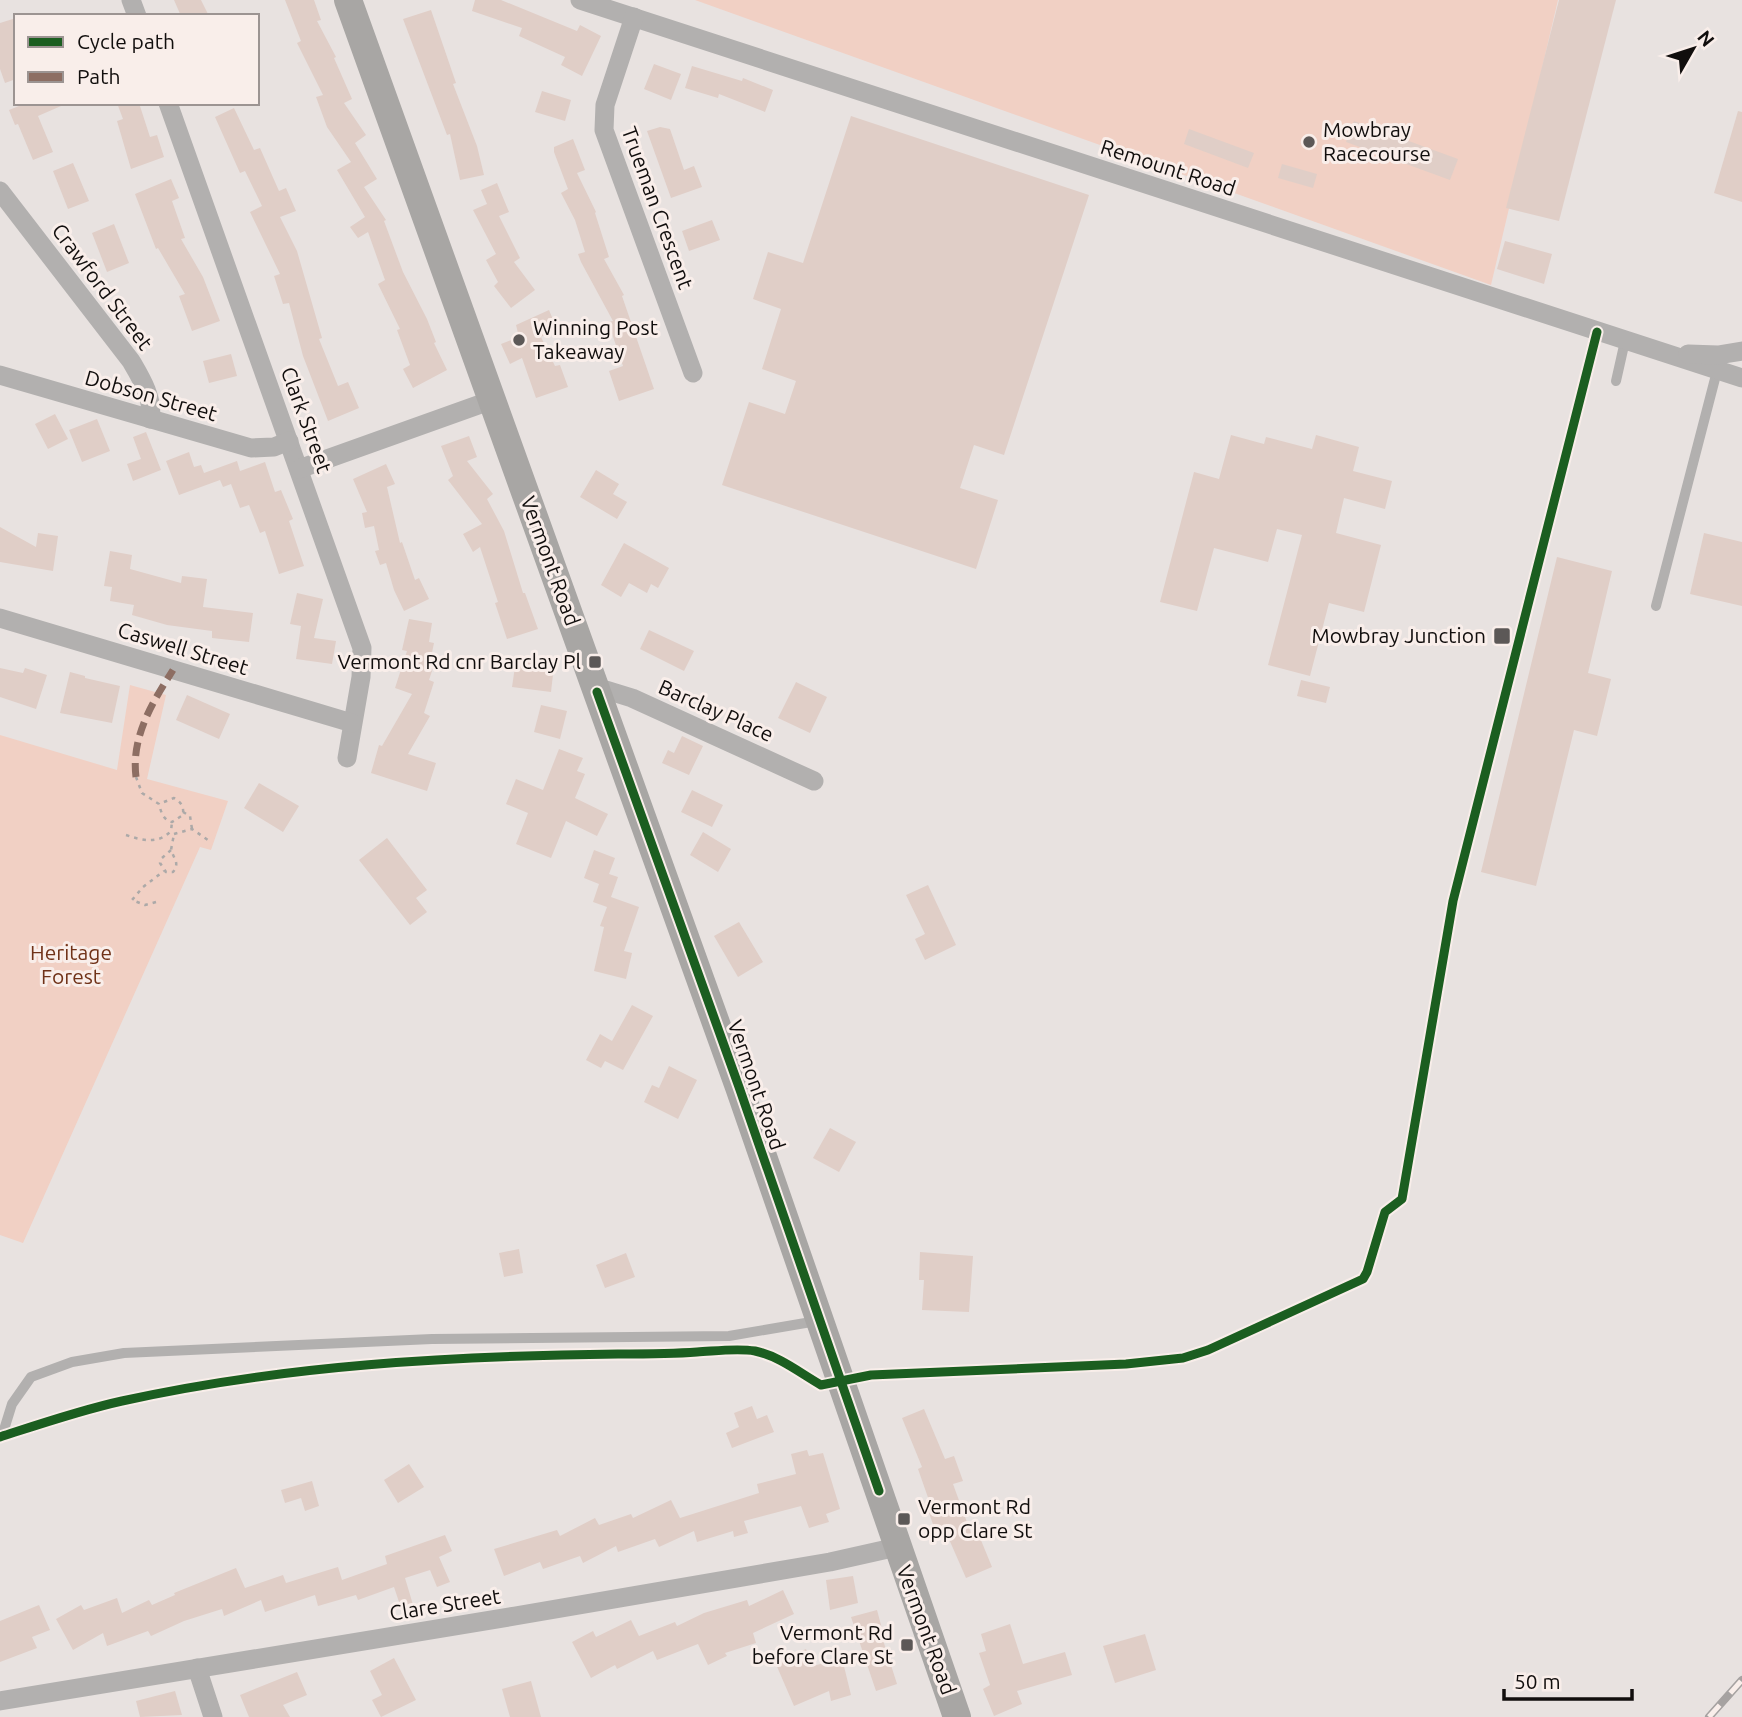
<svg xmlns="http://www.w3.org/2000/svg" width="1742" height="1717" font-family="Ubuntu,sans-serif">
  <style>
    .green { fill: #f1d0c4 }
    .building { fill: #e0cec7 }
    .lines { fill: none; stroke-linecap: round; stroke-linejoin: round }
    .path { stroke: #aca9a8; stroke-width: 2.5; stroke-dasharray: 3.5 5; stroke-linecap: butt }
    .lane { stroke: #b2b0af; stroke-width: 10 }
    .street { stroke: #b2b0af; stroke-width: 19 }
    .secondary { stroke: #a8a6a4; stroke-width: 28 }
    .rail-casing { stroke: #a6a2a1; stroke-width: 8 }
    .rail { stroke: #f9eeea; stroke-width: 5; stroke-dasharray: 16; stroke-linecap: butt }
    .quiet { stroke: #8d6e63; stroke-width: 7; stroke-dasharray: 14 7; stroke-linecap: butt }
    .cycleway-casing { stroke: #f9eeea; stroke-width: 13 }
    .cycleway { stroke: #1b5e20; stroke-width: 9 }
    .poi-dot { fill: #5c5857; stroke: #f9eeea; stroke-width: 2.5 }
    .labels { text-anchor: middle; stroke-width: 6; stroke-linejoin: round; paint-order: stroke }
    .poi-label { font-size: 21px; fill: #110e0d; stroke: #f9eeea; text-anchor: start }
    .street-label { font-size: 21px; fill: #110e0d; stroke: #f9eeea }
    .park-label { font-size: 21px; fill: #703218; stroke: #f9eeea }
  </style>
  <rect width="100%" height="100%" fill="#e8e2e0"/>
  <g class="green">
    <polygon points="695,0 1558,0 1491,285"/>
    <polygon points="130,685 166,695 147,779 228,801 211,850 200,847 23,1243 0,1235 0,735 117,770"/>
  </g>
  <g class="building">
    <polygon points="174,0 201,0 209,16 181,16"/>
    <polygon points="285,0 314,0 321,20 317,21 336,57 334,58 352,99 344,103 366,135 355,143 377,179 364,187 386,220 384,221 403,272 427,319 436,342 434,343 447,370 413,388 403,369 410,365 397,330 400,329 378,284 385,280 368,232 358,238 350,227 365,217 337,170 351,162 327,127 316,97 323,95 297,43 301,41"/>
    <polygon points="475,0 501,0 577,31 580,25 601,36 582,76 561,65 565,57 519,36 522,28 472,11"/>
    <polygon points="1559,0 1616,0 1559,221 1506,208"/>
    <polygon points="431,10 456,83 453,84 477,146 484,175 460,180 450,134 447,135 403,19"/>
    <polygon points="16,18 16,79 5,83 0,69 0,23"/>
    <polygon points="654,64 681,74 671,100 644,89"/>
    <polygon points="692,66 742,81 743,78 773,90 765,112 719,94 718,98 685,88"/>
    <polygon points="542,91 571,100 565,121 535,112"/>
    <polygon points="18,103 68,103 38,116 53,152 33,160 18,124 15,125 9,110 19,106"/>
    <polygon points="117,103 139,103 150,137 157,135 164,157 131,169 117,121 123,119"/>
    <polygon points="234,108 254,150 260,148 279,191 286,188 296,211 280,217 297,251 322,338 319,339 338,386 348,382 359,408 328,421 303,356 289,303 283,304 274,276 280,274 250,212 262,206 245,171 240,173 215,117"/>
    <polygon points="1738,111 1742,112 1742,202 1714,193"/>
    <polygon points="851,116 1089,195 1004,455 974,445 960,488 998,500 976,569 722,485 749,402 785,414 796,381 762,369 781,309 753,299 768,252 803,263"/>
    <polygon points="1354,121 1458,159 1450,180 1346,142"/>
    <polygon points="660,127 670,129 684,170 694,166 702,187 671,198 647,131"/>
    <polygon points="1189,129 1254,153 1248,168 1184,144"/>
    <polygon points="573,139 585,170 577,173 596,212 595,213 609,257 604,259 624,295 622,296 654,389 619,401 609,371 623,366 608,322 613,321 581,262 578,254 585,252 575,220 561,193 568,189 554,152 554,147"/>
    <polygon points="73,163 89,201 68,209 53,171"/>
    <polygon points="1282,164 1317,174 1313,188 1278,178"/>
    <polygon points="171,179 179,198 172,201 185,238 181,239 203,277 220,321 192,331 179,296 185,294 158,248 156,249 135,194"/>
    <polygon points="497,183 509,212 499,216 520,258 514,262 535,290 511,308 494,286 498,282 486,260 496,254 473,210 487,204 481,190"/>
    <polygon points="712,220 720,240 689,251 682,231"/>
    <polygon points="114,224 129,263 107,272 92,233"/>
    <polygon points="1505,241 1552,254 1544,284 1497,269"/>
    <polygon points="549,310 557,329 541,337 555,366 560,365 568,387 536,398 522,358 510,364 501,344 519,337 516,325"/>
    <polygon points="231,354 237,376 209,383 203,361"/>
    <polygon points="55,414 68,439 48,449 35,424"/>
    <polygon points="97,419 110,451 82,462 69,430"/>
    <polygon points="146,432 161,470 133,481 127,464 141,459 133,437"/>
    <polygon points="1231,435 1264,444 1266,437 1312,449 1316,435 1359,447 1353,471 1392,481 1385,509 1344,498 1336,533 1381,545 1364,612 1329,603 1310,676 1268,665 1302,535 1277,529 1268,562 1214,548 1197,611 1160,602 1194,472 1219,479"/>
    <polygon points="469,436 477,457 467,461 493,494 487,499 504,531 523,593 525,593 538,629 507,639 495,603 498,602 480,547 473,552 463,534 482,524 448,480 453,476 441,446"/>
    <polygon points="189,452 194,467 201,465 204,473 237,461 240,471 265,462 275,492 281,490 293,519 289,521 304,566 279,574 265,531 260,533 249,505 240,508 231,484 223,487 220,480 179,495 166,461"/>
    <polygon points="386,464 395,484 387,487 400,543 402,542 415,580 419,578 429,599 404,611 394,590 386,563 380,565 375,551 379,550 374,526 365,528 362,513 367,512 353,479"/>
    <polygon points="596,470 619,484 613,494 627,502 617,519 580,497"/>
    <polygon points="0,527 36,547 38,533 58,536 53,571 0,562"/>
    <polygon points="1704,533 1742,542 1742,606 1690,594"/>
    <polygon points="624,543 669,568 658,588 651,584 647,593 629,583 621,597 601,585"/>
    <polygon points="110,551 132,555 130,569 181,583 182,576 207,579 203,607 253,613 249,642 212,638 212,631 167,625 132,615 134,605 110,601 112,587 104,586"/>
    <polygon points="1557,557 1612,571 1588,673 1611,679 1597,736 1574,730 1536,886 1481,872"/>
    <polygon points="297,593 323,599 314,638 336,641 332,664 296,659 301,626 290,624"/>
    <polygon points="409,619 432,623 429,642 434,643 429,667 433,668 429,680 434,682 424,713 430,716 408,754 436,763 427,791 371,773 379,745 382,746 412,694 395,688 407,651 402,650"/>
    <polygon points="649,630 694,651 684,671 640,649"/>
    <polygon points="516,660 554,666 551,692 512,687"/>
    <polygon points="0,668 23,673 25,668 47,675 36,709 0,697"/>
    <polygon points="70,672 85,676 85,678 120,686 112,723 60,713"/>
    <polygon points="1301,680 1330,687 1326,703 1297,696"/>
    <polygon points="796,682 827,697 810,733 778,718"/>
    <polygon points="187,695 230,714 219,739 176,720"/>
    <polygon points="541,705 567,711 560,739 534,732"/>
    <polygon points="682,736 703,746 689,775 662,763 668,750 674,753"/>
    <polygon points="559,749 583,758 577,771 585,774 575,798 608,814 597,836 566,821 551,858 516,844 528,813 506,804 516,779 543,790"/>
    <polygon points="259,783 299,806 283,832 244,808"/>
    <polygon points="692,790 723,805 712,827 681,812"/>
    <polygon points="703,832 731,849 718,872 690,855"/>
    <polygon points="387,838 427,890 416,898 427,912 410,925 359,860"/>
    <polygon points="594,850 615,858 609,874 618,877 611,897 639,907 624,951 632,953 626,979 594,971 604,927 600,926 607,907 593,902 599,884 584,878"/>
    <polygon points="928,885 956,945 925,960 915,939 925,934 906,895"/>
    <polygon points="739,922 763,962 738,977 714,936"/>
    <polygon points="632,1005 653,1016 623,1070 605,1061 601,1068 586,1060 600,1034 612,1041"/>
    <polygon points="669,1066 697,1080 678,1119 644,1102 652,1085 659,1088"/>
    <polygon points="830,1128 856,1142 839,1172 813,1158"/>
    <polygon points="519,1249 523,1273 504,1277 499,1253"/>
    <polygon points="920,1252 973,1256 969,1312 922,1310 924,1280 919,1280"/>
    <polygon points="626,1253 635,1277 605,1288 596,1265"/>
    <polygon points="752,1406 757,1419 767,1415 774,1432 732,1448 726,1433 739,1427 734,1413"/>
    <polygon points="924,1409 945,1459 954,1456 963,1481 953,1484 972,1536 978,1533 992,1567 966,1578 945,1530 936,1533 928,1510 932,1509 918,1469 922,1467 902,1418"/>
    <polygon points="807,1450 809,1456 823,1453 840,1509 826,1514 829,1522 809,1528 801,1506 744,1521 748,1533 734,1537 733,1531 697,1542 694,1531 659,1547 655,1539 618,1552 616,1546 583,1563 580,1556 543,1569 540,1562 504,1576 494,1549 557,1530 560,1536 595,1518 599,1525 631,1514 633,1518 671,1500 680,1518 759,1493 757,1484 796,1474 791,1454"/>
    <polygon points="409,1464 424,1487 398,1503 384,1480"/>
    <polygon points="312,1481 319,1506 305,1511 301,1498 285,1503 281,1490"/>
    <polygon points="445,1535 452,1551 439,1557 450,1582 437,1587 430,1570 405,1578 414,1608 402,1611 394,1587 358,1600 356,1595 318,1606 315,1595 265,1612 261,1600 224,1616 222,1609 184,1621 151,1636 148,1631 107,1646 103,1633 73,1650 56,1619 81,1605 84,1610 117,1598 122,1613 149,1600 152,1605 175,1595 174,1593 236,1568 245,1588 283,1575 286,1583 338,1567 342,1580 387,1564 385,1556"/>
    <polygon points="853,1576 858,1603 830,1610 826,1580"/>
    <polygon points="783,1590 794,1614 753,1633 756,1643 725,1653 727,1656 708,1665 698,1644 657,1660 653,1651 617,1669 615,1665 591,1678 572,1642 593,1631 596,1637 631,1620 639,1636 675,1622 677,1626 704,1613 747,1600 749,1606"/>
    <polygon points="39,1605 50,1630 32,1637 37,1648 0,1662 0,1621"/>
    <polygon points="877,1610 885,1640 883,1640 897,1684 876,1691 851,1617"/>
    <polygon points="1010,1624 1023,1664 1065,1652 1072,1675 1017,1691 1022,1704 994,1716 983,1689 990,1685 979,1653 986,1651 981,1634"/>
    <polygon points="1145,1634 1156,1670 1115,1683 1103,1646"/>
    <polygon points="806,1649 813,1666 842,1658 851,1695 831,1701 829,1691 794,1706 775,1662"/>
    <polygon points="394,1658 416,1700 381,1717 372,1700 382,1695 370,1671"/>
    <polygon points="297,1672 307,1695 283,1705 290,1717 249,1717 240,1695"/>
    <polygon points="531,1681 541,1717 510,1717 502,1689"/>
    <polygon points="175,1691 182,1715 140,1717 136,1701"/>
  </g>
  <g class="lines">
    <g class="path">
      <path d="M136,777L142,793L159,804C161,812 163,820 172,822L183,815C184,806 181,802 174,798L159,804"/>
      <polyline points="183,812 190,816 192,829"/>
      <polyline points="174,834 192,829 208,840"/>
      <path d="M126,835C141,840 158,845 171,831L172,822"/>
      <path d="M171,850L162,858L160,863L166,872H173C180,863 174,859 171,850L174,834"/>
      <polyline points="156,902 145,905 132,900 143,887 164,871"/>
    </g>
    <g class="lane">
      <polyline points="1616,381 1625,341"/>
      <polyline points="1656,606 1717,371"/>
      <polyline points="2,1436 12,1404 31,1377 72,1362 124,1353 432,1339 729,1336 817,1321"/>
    </g>
    <g class="street">
      <polyline points="131,0 137,16"/>
      <polyline points="580,0 1742,378"/>
      <polyline points="634,17 605,105 604,130 693,373"/>
      <polyline points="168,103 362,648 361,677 347,758"/>
      <path d="M0,191L131,361C141,378 154,399 150,419"/>
      <polyline points="1688,354 1718,355 1742,351"/>
      <polyline points="0,375 251,448 274,447 289,441"/>
      <polyline points="299,469 492,400"/>
      <polyline points="0,618 352,723"/>
      <polyline points="597,692 606,690 632,698 814,781"/>
      <polyline points="197,1668 213,1717"/>
      <polyline points="0,1701 515,1616 830,1562 897,1547"/>
    </g>
    <polyline class="secondary" points="348,0 739,1087 957,1717"/>
    <g class="rail-casing">
      <polyline id="rail" points="1709,1717 1742,1680"/>
    </g>
    <use href="#rail" class="rail"/>
    <path class="quiet" d="M136,777C131,737 152,703 173,670"/>
    <g class="cycleway-casing">
      <g id="cycleway">
        <polyline points="597,692 739,1087 879,1491"/>
        <path d="M0,1437C40,1424 81,1410 122,1401C285,1365 451,1356 618,1354C644,1354 671,1354 697,1352C716,1351 737,1348 755,1351C779,1356 800,1373 821,1385L871,1375L1126,1364L1183,1358L1208,1350L1363,1279L1367,1272L1385,1212L1402,1199L1453,901L1597,332"/>
      </g>
    </g>
    <use href="#cycleway" class="cycleway"/>
  </g>
  <g class="poi-dot">
    <circle cx="1309" cy="142" r="7"/>
    <circle cx="519" cy="340" r="7"/>
    <rect x="1493" y="627" width="18" height="18" rx="3.5"/>
    <rect x="588" y="655" width="14" height="14" rx="3.5"/>
    <rect x="897" y="1512" width="14" height="14" rx="3.5"/>
    <rect x="900" y="1638" width="14" height="14" rx="3.5"/>
  </g>
  <g class="labels">
    <g class="poi-label">
      <text x="1323" y="137">Mowbray<tspan x="1323" dy="24">Racecourse</tspan></text>
      <text x="533" y="335">Winning Post<tspan x="533" dy="24">Takeaway</tspan></text>
      <text x="1486" y="643" text-anchor="end">Mowbray Junction</text>
      <text x="581" y="669" text-anchor="end">Vermont Rd cnr Barclay Pl</text>
      <text x="918" y="1514">Vermont Rd<tspan x="918" dy="24">opp Clare St</tspan></text>
      <text x="893" y="1640" text-anchor="end">Vermont Rd<tspan x="893" dy="24">before Clare St</tspan></text>
    </g>
    <g class="street-label">
      <text transform="translate(1168 168) rotate(18)" y="7">Remount Road</text>
      <text transform="translate(657 208) rotate(70)" y="7">Trueman Crescent</text>
      <text transform="translate(102 287) rotate(53)" y="7">Crawford Street</text>
      <text transform="translate(151 396) rotate(16)" y="7">Dobson Street</text>
      <text transform="translate(306 420) rotate(70)" y="7">Clark Street</text>
      <text transform="translate(550 561) rotate(70)" y="7">Vermont Road</text>
      <text transform="translate(183 649) rotate(17)" y="7">Caswell Street</text>
      <text transform="translate(716 711) rotate(24)" y="7">Barclay Place</text>
      <text transform="translate(756 1085) rotate(71)" y="7">Vermont Road</text>
      <text transform="translate(445 1605) rotate(-9)" y="7">Clare Street</text>
      <text transform="translate(926 1630) rotate(70)" y="7">Vermont Road</text>
    </g>
    <g class="park-label">
      <text x="71" y="960">Heritage<tspan x="71" dy="24">Forest</tspan></text>
    </g>
  </g>
  <rect x="14" y="14" width="245" height="91" fill="#f9eeea" stroke="#9c9492" stroke-width="2"/>
  <rect x="28" y="37" width="35" height="10" fill="#1b5e20" stroke="#9c9492" stroke-width="2"/>
  <text x="77" y="49" font-size="21" fill="#110e0d">Cycle path</text>
  <rect x="28" y="72" width="35" height="10" fill="#8d6e63" stroke="#9c9492" stroke-width="2"/>
  <text x="77" y="84" font-size="21" fill="#110e0d">Path</text>
  <g transform="translate(1693 49) rotate(51)" stroke="#f9eeea" stroke-width="5" paint-order="stroke">
  <path d="M0-5L12 26L0 18L-12 26Z" fill="#110e0d"/>
  <text y="-10" font-size="19" font-weight="bold" text-anchor="middle" fill="#110e0d">N</text>
  </g>
  <path d="M1504 1689v10h128v-10" fill="none" stroke="#110e0d" stroke-width="3.5"/>
  <text x="1514" y="1689" font-size="21" fill="#110e0d" stroke="#f9eeea" stroke-width="5" paint-order="stroke">50 m</text>
</svg>
